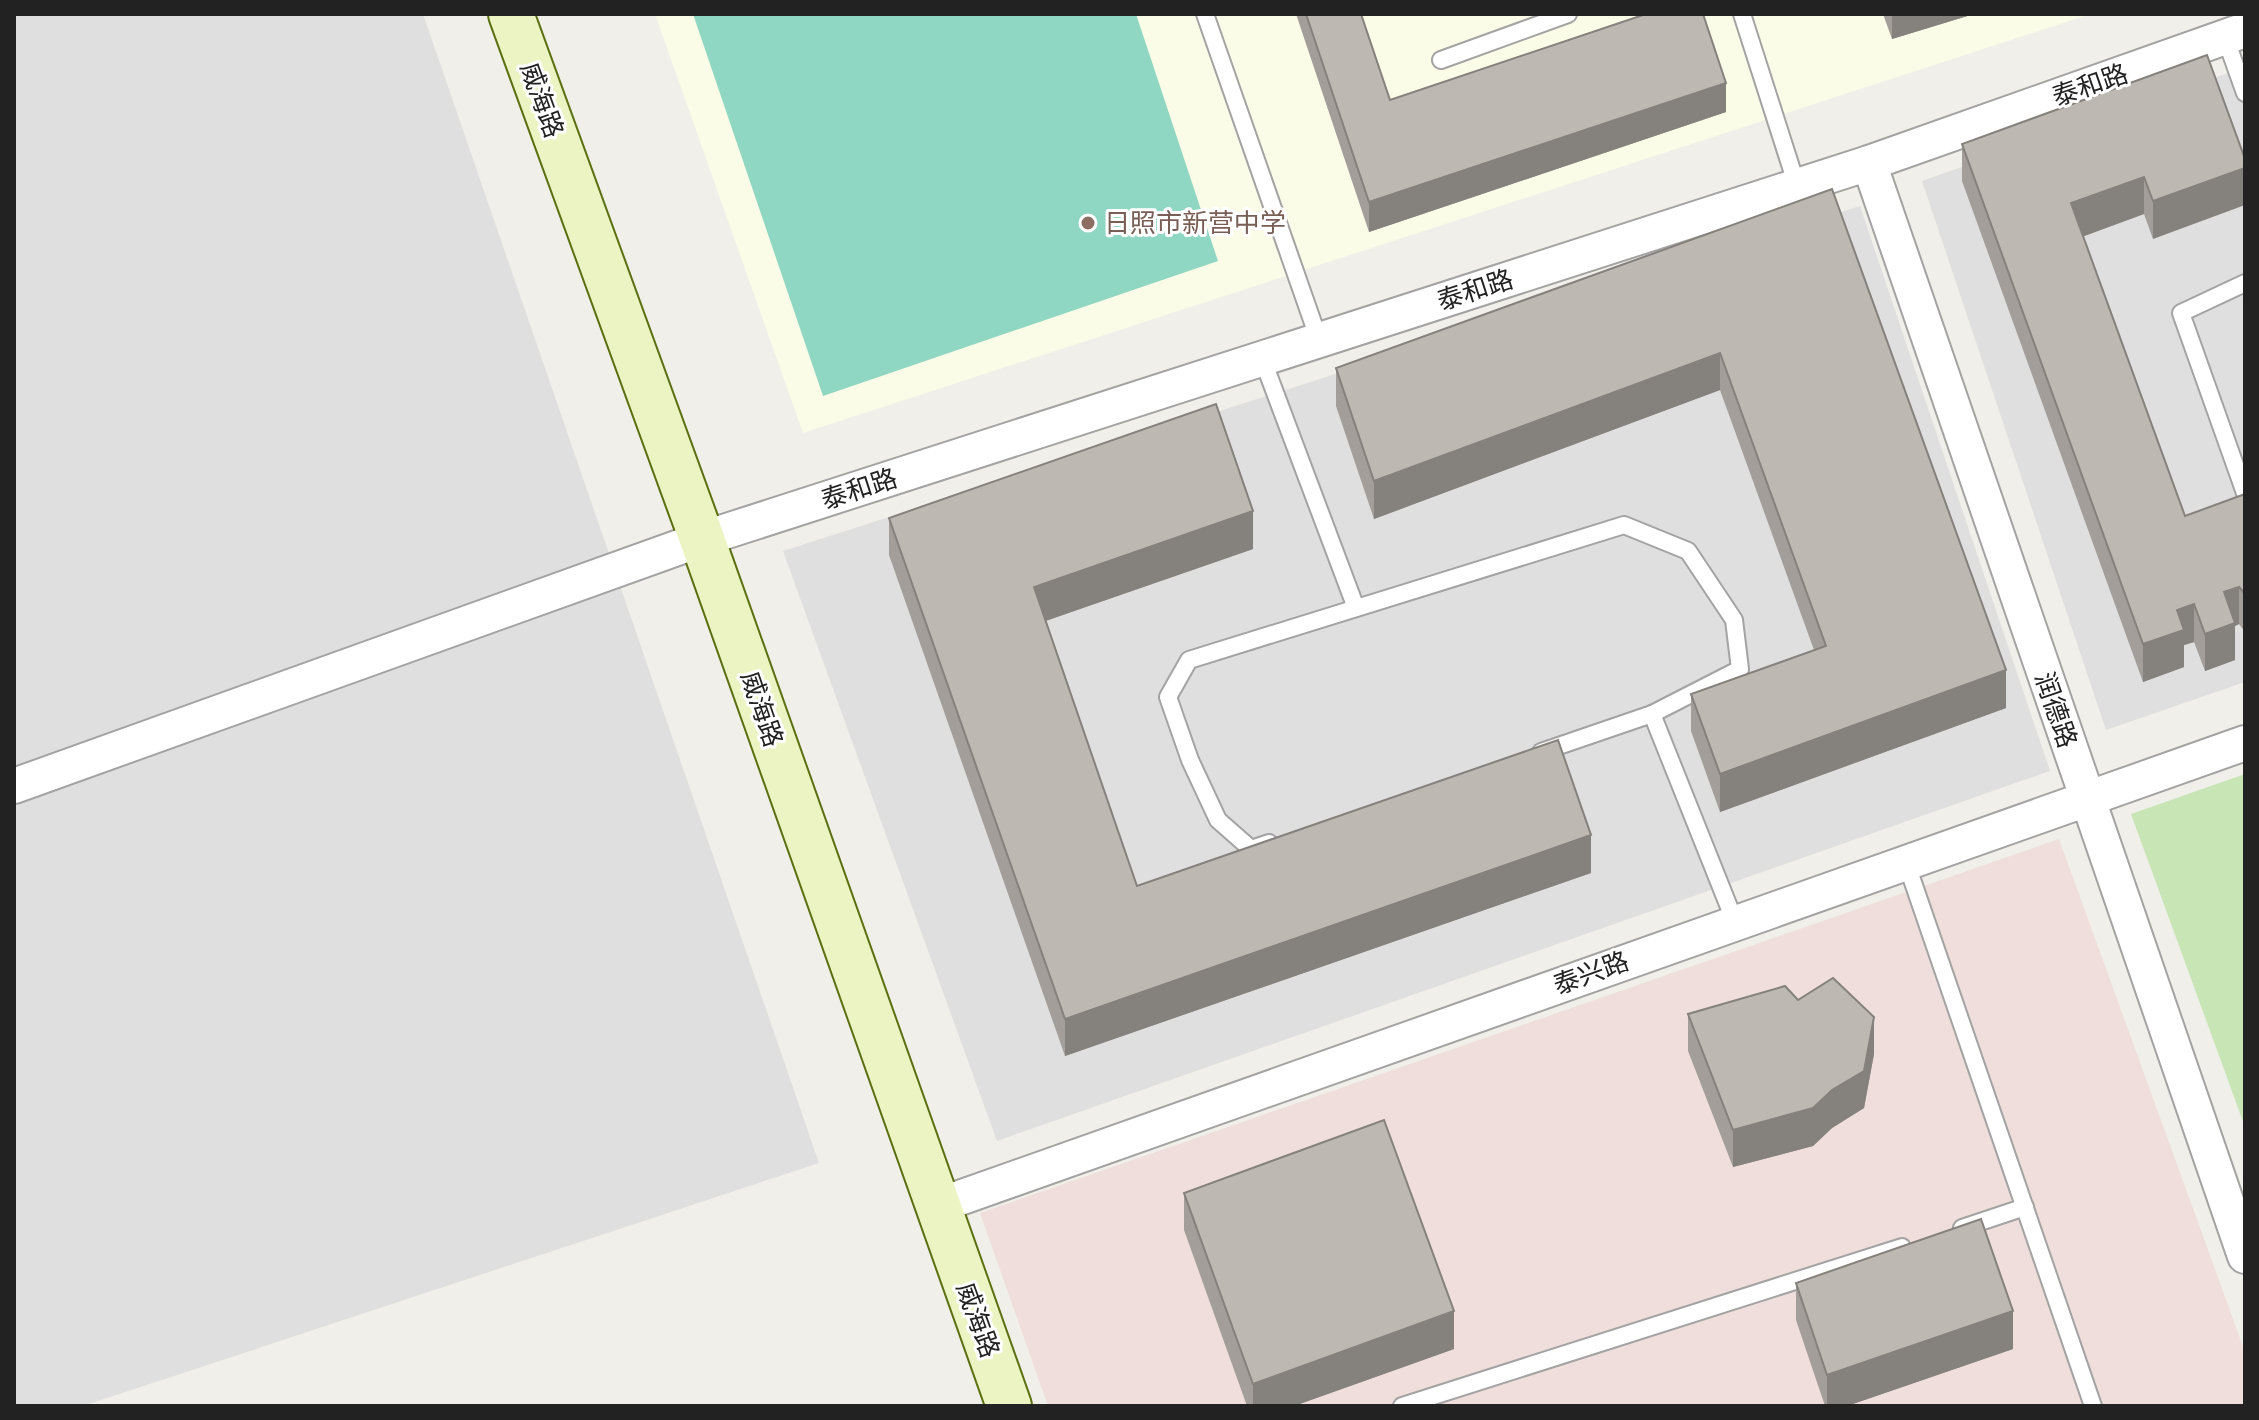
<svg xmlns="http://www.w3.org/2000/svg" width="2259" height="1420" font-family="Arial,'Noto Sans SC',sans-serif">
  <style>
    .residential { fill: #dfdfdf }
    .commercial { fill: #efdedb }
    .education { fill: #fafce7 }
    .grass { fill: #c7e5b5 }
    .pitch { fill: #90d7c3 }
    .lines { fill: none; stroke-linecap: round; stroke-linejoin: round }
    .lane-casing { stroke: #a3a3a3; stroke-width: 20 }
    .street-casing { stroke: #a3a3a3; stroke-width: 38 }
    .secondary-casing { stroke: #5b7011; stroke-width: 48 }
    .lane { stroke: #fff; stroke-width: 16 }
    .street { stroke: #fff; stroke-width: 34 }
    .secondary { stroke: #ecf4c4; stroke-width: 44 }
    .wall { fill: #a39e99 }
    .shaded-wall { fill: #85817d }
    .building { fill: #beb8b2; stroke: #85817d; stroke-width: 2 }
    .education-dot { fill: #8d6e63; stroke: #fff; stroke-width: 3 }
    .labels { text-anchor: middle; stroke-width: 6; stroke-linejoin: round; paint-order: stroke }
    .street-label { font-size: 26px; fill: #222; stroke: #fff }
    .education-label { font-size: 26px; fill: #785e54; stroke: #fff; text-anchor: start }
  </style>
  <rect width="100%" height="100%" fill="#f1efe9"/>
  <g class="residential">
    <polygon points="14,14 423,14 819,1163 83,1406 14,1406"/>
    <polygon points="2245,67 2245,682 2106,730 1922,181"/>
    <polygon points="1860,206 2050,771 997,1141 783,551"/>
  </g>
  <polygon class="commercial" points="2059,839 2245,1352 2245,1406 1048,1406 980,1213"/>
  <polygon class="education" points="655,14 2091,14 803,433"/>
  <polygon class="grass" points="2245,774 2245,1127 2131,814"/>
  <polygon class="pitch" points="693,14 1136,14 1218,261 823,396"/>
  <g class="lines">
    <g class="lane-casing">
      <g id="lane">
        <polyline points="1205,14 1319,340"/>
        <polyline points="1742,14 1797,186"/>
        <polyline points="2225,37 2245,93"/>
        <polyline points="1441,60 1568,14"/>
        <polyline points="2245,283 2181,313 2245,493"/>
        <polyline points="1262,358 1356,608"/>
        <polyline points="1541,752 1652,714"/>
        <polyline points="1269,843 1251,849 1218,820 1190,760 1168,697 1189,660 1624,525 1688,551 1734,620 1740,669 1652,714 1735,922"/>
        <polyline points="1906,862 2093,1406"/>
        <polyline points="1962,1228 2025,1207"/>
        <polyline points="1402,1406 1902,1247"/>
      </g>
    </g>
    <g class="street-casing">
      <g id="street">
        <polyline points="1869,163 2245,1256"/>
        <polyline points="14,786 702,539 1869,163 2245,30"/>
        <polyline points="937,1206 2245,743"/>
      </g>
    </g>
    <g class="secondary-casing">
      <polyline id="secondary" points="511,14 702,539 1009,1406"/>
    </g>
    <use href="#lane" class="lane"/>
    <use href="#street" class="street"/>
    <use href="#secondary" class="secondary"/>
  </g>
  <g class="wall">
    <polygon points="1296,14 1361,14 1390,100 1726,112 1369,232"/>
    <polygon points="1883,14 1974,14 1892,39"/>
    <polygon points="2207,55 2153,239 2144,214 2083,236 2185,516 2245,494 2245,632 2239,624 2235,626 2235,660 2205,671 2194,642 2184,645 2184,667 2143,682 1962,181 1962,144"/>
    <polygon points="1832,189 2006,708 1720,812 1691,731 1691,694 1814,650 1720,390 1374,519 1336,406 1336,368"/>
    <polygon points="889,518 1253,549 1045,621 1137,886 1591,873 1065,1056 889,555"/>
    <polygon points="1798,1000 1874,1054 1864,1108 1832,1128 1813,1146 1733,1167 1688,1051 1688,1014"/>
    <polygon points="1184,1193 1454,1349 1294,1406 1247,1406 1184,1230"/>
    <polygon points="1796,1283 2013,1349 1847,1406 1825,1406 1796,1320"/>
  </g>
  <g class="shaded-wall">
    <polygon points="1892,14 1974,14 1892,39"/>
    <polygon points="1726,83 1726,112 1369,232 1369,202"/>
    <polygon points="2245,168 2245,205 2153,239 2153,201"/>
    <polygon points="2144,177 2144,214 2071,241 2071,203"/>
    <polygon points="1720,353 1720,390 1374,519 1374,481"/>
    <polygon points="1253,511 1253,549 1034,625 1034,587"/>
    <polygon points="2239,587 2239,624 2235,626 2235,660 2205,671 2205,634 2224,592"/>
    <polygon points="2194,604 2194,642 2184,645 2184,667 2143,682 2143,644 2177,610"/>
    <polygon points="2006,670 2006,708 1720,812 1720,774"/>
    <polygon points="1591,835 1591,873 1065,1056 1065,1019"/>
    <polygon points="1874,1017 1874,1054 1864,1108 1832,1128 1813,1146 1733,1167 1733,1130"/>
    <polygon points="1454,1311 1454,1349 1294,1406 1253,1406 1253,1384"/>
    <polygon points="2013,1311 2013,1349 1847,1406 1827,1406 1827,1375"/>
  </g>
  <g class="building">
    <polygon points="1306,14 1361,14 1390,100 1646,14 1703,14 1726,83 1369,202"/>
    <polygon points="2207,55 2245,159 2245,168 2153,201 2144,177 2071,203 2185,516 2245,494 2245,594 2239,587 2224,592 2235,623 2205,634 2194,604 2177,610 2184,630 2143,644 1962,144"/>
    <polygon points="1832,189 2006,670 1720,774 1691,694 1826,646 1720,353 1374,481 1336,368"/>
    <polygon points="1216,404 1253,511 1034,587 1137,886 1558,740 1591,835 1065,1019 889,518"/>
    <polygon points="1833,978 1874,1017 1864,1071 1832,1090 1813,1108 1733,1130 1688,1014 1785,986 1798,1000"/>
    <polygon points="1384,1120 1454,1311 1253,1384 1184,1193"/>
    <polygon points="1981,1219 2013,1311 1827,1375 1796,1283"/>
  </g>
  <circle class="education-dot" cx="1088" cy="223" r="8"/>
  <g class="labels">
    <g class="street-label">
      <text transform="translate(2090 85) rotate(-19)" y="9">泰和路</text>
      <text transform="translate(542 100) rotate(70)" y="9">威海路</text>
      <text transform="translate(1475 290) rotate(-18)" y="9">泰和路</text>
      <text transform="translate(859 489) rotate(-18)" y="9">泰和路</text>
      <text transform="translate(762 709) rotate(71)" y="9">威海路</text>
      <text transform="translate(2056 710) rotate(71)" y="9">润德路</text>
      <text transform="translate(1591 973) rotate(-20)" y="9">泰兴路</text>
      <text transform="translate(978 1320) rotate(70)" y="9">威海路</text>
    </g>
    <g class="education-label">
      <text x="1104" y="232">日照市新营中学</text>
    </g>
  </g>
  <rect width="2259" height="1420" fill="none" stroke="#222222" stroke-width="32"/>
</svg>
